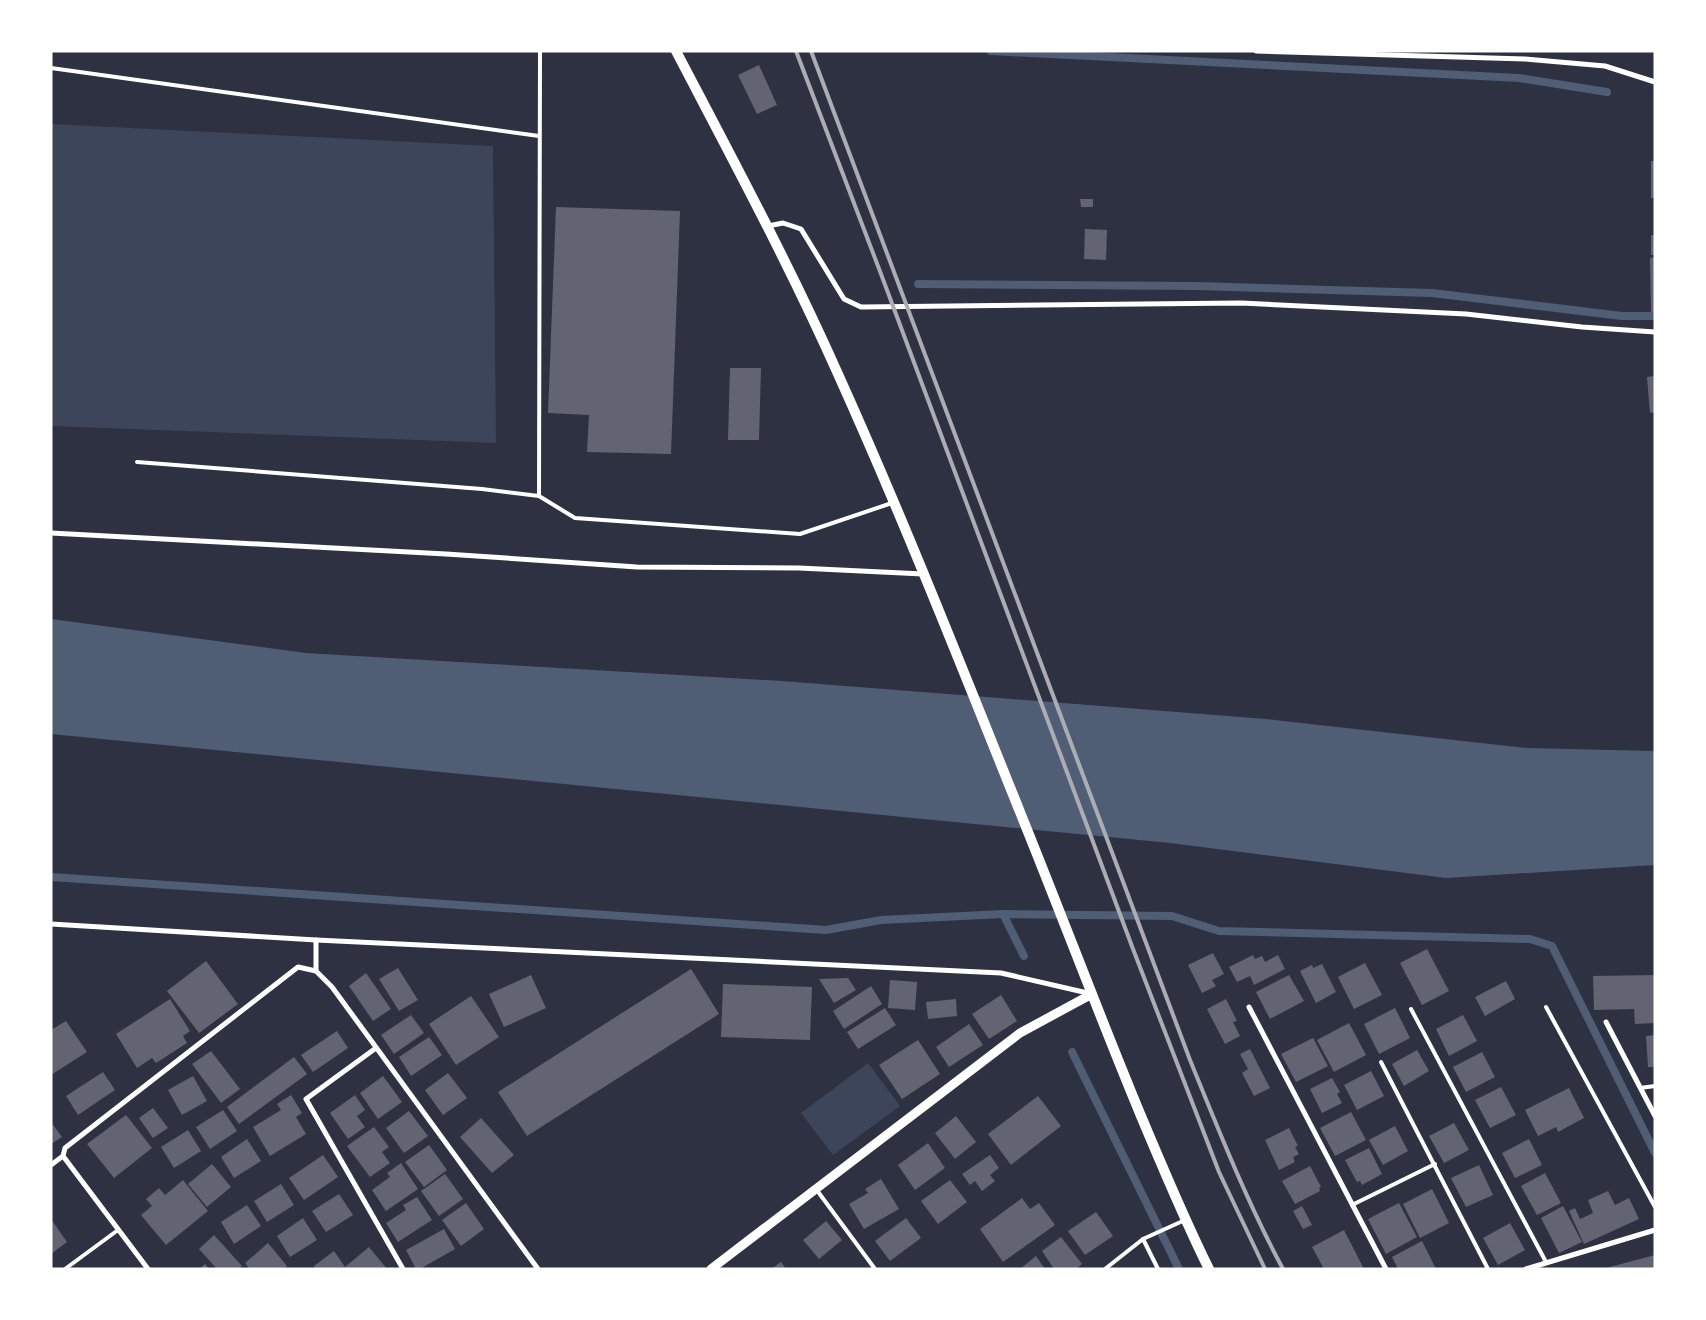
<svg xmlns="http://www.w3.org/2000/svg" width="1706" height="1320" font-family="'PT Sans Narrow',sans-serif">
  <style>
    .green { fill: #3c4559 }
    .water { fill: #4f5d75 }
    .lines { fill: none; stroke-linecap: round; stroke-linejoin: round }
    .stream { stroke: #4f5d75; stroke-width: 8 }
    .building { fill: #626471 }
    .service { stroke: #fff; stroke-width: 4 }
    .minor { stroke: #fff; stroke-width: 5 }
    .tertiary { stroke: #fff; stroke-width: 9 }
    .secondary { stroke: #fff; stroke-width: 10 }
    .rail { stroke: #abadb3; stroke-width: 4 }
  </style>
  <rect width="100%" height="100%" fill="#2d3142"/>
  <g class="green">
    <polygon points="51,124 493,146 496,443 51,426"/>
    <polygon points="868,1063 900,1106 833,1155 801,1113"/>
  </g>
  <polygon class="water" points="51,619 306,653 782,681 1266,719 1526,748 1655,751 1655,865 1446,878 1170,843 51,734"/>
  <g class="lines">
    <g class="stream">
      <polyline points="991,51 1519,78 1607,92"/>
      <polyline points="918,284 1197,286 1432,293 1622,316 1655,316"/>
      <polyline points="51,877 826,930 881,920 1003,914 1172,916 1219,931 1530,939 1552,946 1655,1153"/>
      <polyline points="1003,914 1024,956"/>
      <polyline points="1072,1052 1179,1269"/>
    </g>
  </g>
  <g class="building">
    <polygon points="759,65 777,105 757,114 738,75"/>
    <rect x="1651" y="161" width="4" height="37"/>
    <polygon points="1080,199 1093,199 1093,207 1081,207"/>
    <polygon points="556,207 680,211 671,454 587,452 589,415 548,413"/>
    <polygon points="1085,229 1107,230 1106,260 1084,259"/>
    <rect x="1651" y="235" width="4" height="20"/>
    <polygon points="1655,257 1655,312 1651,312 1650,258"/>
    <polygon points="730,368 761,368 759,440 728,440"/>
    <polygon points="1655,376 1655,412 1650,413 1647,377"/>
    <polygon points="1427,949 1449,991 1422,1005 1400,963"/>
    <polygon points="1213,953 1224,974 1212,980 1216,986 1202,993 1188,965"/>
    <polygon points="1253,955 1255,959 1262,956 1265,962 1278,955 1285,969 1254,985 1250,976 1237,982 1229,967"/>
    <polygon points="206,961 238,1004 199,1033 167,991"/>
    <polygon points="1365,963 1382,995 1354,1009 1338,977"/>
    <polygon points="1322,964 1336,992 1316,1003 1300,971 1312,965 1313,968"/>
    <polygon points="398,968 418,1000 399,1011 379,979"/>
    <polygon points="691,969 719,1014 527,1136 498,1092"/>
    <polygon points="366,973 391,1009 373,1021 349,986"/>
    <polygon points="531,975 546,1008 504,1027 489,994"/>
    <polygon points="1289,975 1304,1001 1270,1019 1256,992"/>
    <polygon points="1655,975 1655,1023 1635,1024 1634,1009 1594,1010 1593,976"/>
    <polygon points="848,978 856,990 834,1003 819,979"/>
    <polygon points="890,980 917,982 915,1010 888,1008"/>
    <polygon points="1506,981 1515,999 1485,1016 1475,997"/>
    <polygon points="723,984 812,987 810,1040 721,1037"/>
    <polygon points="871,986 882,1004 844,1029 833,1011"/>
    <polygon points="1001,995 1017,1021 989,1039 972,1014"/>
    <polygon points="471,996 499,1037 456,1065 429,1024"/>
    <polygon points="170,999 190,1031 183,1036 187,1043 156,1063 152,1058 137,1068 116,1034"/>
    <polygon points="956,999 957,1016 928,1019 926,1002"/>
    <polygon points="1226,999 1237,1021 1233,1022 1240,1036 1225,1044 1207,1009"/>
    <polygon points="885,1008 896,1025 858,1049 847,1032"/>
    <polygon points="1395,1008 1410,1038 1379,1054 1364,1024"/>
    <polygon points="411,1015 424,1033 394,1054 381,1035"/>
    <polygon points="1463,1015 1477,1041 1449,1056 1436,1029"/>
    <polygon points="66,1021 87,1052 51,1075 51,1030"/>
    <polygon points="1349,1023 1366,1055 1334,1072 1317,1040"/>
    <polygon points="969,1024 983,1045 949,1067 936,1047"/>
    <polygon points="337,1031 348,1048 313,1072 301,1055"/>
    <polygon points="1655,1035 1655,1067 1648,1067 1646,1036"/>
    <polygon points="429,1037 442,1055 411,1076 399,1057"/>
    <polygon points="1313,1038 1328,1066 1296,1082 1281,1054"/>
    <polygon points="918,1040 940,1074 902,1099 879,1065"/>
    <polygon points="1250,1049 1270,1088 1254,1096 1242,1073 1248,1069 1240,1054"/>
    <polygon points="1417,1050 1429,1071 1404,1086 1392,1064"/>
    <polygon points="211,1051 240,1089 221,1103 192,1064"/>
    <polygon points="1482,1052 1495,1077 1466,1092 1453,1067"/>
    <polygon points="294,1057 307,1074 239,1124 227,1107"/>
    <polygon points="1371,1071 1384,1096 1357,1110 1344,1085"/>
    <polygon points="103,1072 115,1090 78,1115 66,1096"/>
    <polygon points="448,1073 467,1098 443,1115 425,1090"/>
    <polygon points="193,1076 207,1101 182,1115 168,1090"/>
    <polygon points="383,1076 402,1102 378,1119 360,1093"/>
    <polygon points="1332,1078 1340,1092 1337,1094 1342,1103 1322,1113 1310,1089"/>
    <polygon points="1501,1087 1516,1115 1490,1128 1475,1100"/>
    <polygon points="1569,1088 1584,1118 1558,1132 1556,1127 1538,1136 1525,1110"/>
    <polygon points="291,1095 302,1113 296,1117 306,1134 270,1156 253,1127 281,1110 277,1104"/>
    <polygon points="355,1095 365,1110 357,1116 365,1127 348,1139 330,1113"/>
    <polygon points="1038,1096 1061,1126 1011,1165 988,1134"/>
    <polygon points="153,1108 168,1128 153,1138 139,1118"/>
    <polygon points="223,1110 237,1131 210,1149 196,1127"/>
    <polygon points="409,1111 428,1136 404,1153 386,1128"/>
    <polygon points="1351,1112 1366,1140 1335,1156 1320,1128"/>
    <polygon points="126,1115 152,1148 114,1178 87,1144"/>
    <polygon points="956,1116 976,1142 955,1159 935,1133"/>
    <polygon points="481,1118 514,1155 492,1173 460,1137"/>
    <polygon points="51,1122 62,1137 51,1144"/>
    <polygon points="1454,1123 1469,1150 1444,1163 1429,1136"/>
    <polygon points="1395,1126 1408,1151 1383,1165 1369,1140"/>
    <polygon points="374,1127 389,1147 382,1152 390,1163 370,1177 347,1146"/>
    <polygon points="1289,1128 1298,1146 1295,1147 1299,1154 1293,1157 1295,1162 1279,1170 1265,1140"/>
    <polygon points="188,1130 201,1151 174,1168 161,1147"/>
    <polygon points="247,1139 261,1161 234,1178 221,1157"/>
    <polygon points="1529,1139 1542,1165 1515,1178 1502,1153"/>
    <polygon points="928,1143 945,1168 915,1190 898,1165"/>
    <polygon points="429,1145 447,1170 424,1187 405,1162"/>
    <polygon points="1369,1148 1382,1174 1362,1185 1360,1181 1357,1182 1345,1160"/>
    <polygon points="323,1155 338,1177 304,1200 289,1178"/>
    <polygon points="990,1155 999,1168 990,1175 995,1181 982,1191 975,1181 970,1185 962,1174"/>
    <polygon points="401,1163 418,1189 386,1211 372,1190 390,1177 387,1173"/>
    <polygon points="212,1164 231,1187 207,1207 188,1184"/>
    <polygon points="1479,1165 1493,1195 1466,1207 1451,1178"/>
    <polygon points="1310,1166 1321,1187 1319,1188 1320,1191 1295,1204 1282,1181"/>
    <polygon points="1545,1173 1561,1203 1537,1215 1521,1186"/>
    <polygon points="445,1174 463,1199 439,1216 421,1191"/>
    <polygon points="881,1179 899,1209 864,1229 849,1204 868,1193 865,1189"/>
    <polygon points="183,1180 208,1211 166,1245 141,1215 152,1206 146,1199 159,1188 165,1195"/>
    <polygon points="950,1180 967,1202 938,1224 921,1201"/>
    <polygon points="281,1184 294,1205 267,1222 254,1201"/>
    <polygon points="1432,1189 1449,1223 1420,1238 1403,1204"/>
    <polygon points="1608,1191 1615,1205 1629,1198 1639,1219 1584,1244 1569,1211 1575,1208 1580,1219 1593,1213 1588,1200"/>
    <polygon points="339,1194 353,1215 326,1232 312,1211"/>
    <polygon points="417,1197 432,1220 398,1242 386,1223 406,1210 403,1205"/>
    <polygon points="1022,1198 1030,1209 1039,1203 1055,1225 1003,1262 980,1229"/>
    <polygon points="466,1203 484,1229 461,1246 442,1220"/>
    <polygon points="1399,1203 1417,1237 1386,1254 1368,1219"/>
    <polygon points="247,1205 261,1226 234,1244 221,1222"/>
    <polygon points="1302,1206 1312,1225 1303,1229 1293,1211"/>
    <polygon points="1563,1206 1582,1242 1559,1253 1541,1218"/>
    <polygon points="1096,1212 1113,1236 1085,1255 1068,1231"/>
    <polygon points="303,1218 317,1240 290,1257 277,1236"/>
    <polygon points="906,1218 921,1238 890,1261 875,1241"/>
    <polygon points="51,1219 67,1242 51,1254"/>
    <polygon points="826,1221 842,1240 819,1259 803,1240"/>
    <polygon points="1510,1223 1525,1250 1498,1265 1483,1238"/>
    <polygon points="444,1229 455,1249 420,1269 416,1269 406,1250"/>
    <polygon points="1344,1230 1364,1269 1324,1269 1312,1247"/>
    <polygon points="214,1235 242,1266 239,1269 217,1269 199,1249"/>
    <polygon points="1061,1237 1082,1264 1076,1269 1054,1269 1042,1251"/>
    <polygon points="1422,1241 1436,1269 1398,1269 1392,1257"/>
    <polygon points="268,1243 287,1266 284,1269 250,1269 245,1263"/>
    <polygon points="369,1247 387,1269 316,1269 314,1266 334,1251 345,1267"/>
    <polygon points="1655,1255 1655,1269 1606,1269 1606,1268"/>
    <polygon points="1036,1256 1045,1269 1020,1269"/>
    <polygon points="781,1262 786,1269 771,1269"/>
    <polygon points="205,1264 209,1269 199,1269"/>
  </g>
  <g class="lines">
    <g class="service">
      <polyline points="51,68 539,136"/>
      <polyline points="137,462 482,489 539,496 575,518 800,534 892,503"/>
      <polyline points="539,496 540,51"/>
      <polyline points="1546,1007 1655,1207"/>
      <polyline points="1411,1009 1546,1262"/>
      <polyline points="1381,1062 1488,1269"/>
      <polyline points="1640,1088 1655,1086"/>
      <polyline points="816,1189 875,1269"/>
      <polyline points="1352,1205 1435,1164"/>
      <polyline points="1143,1239 1158,1269"/>
      <polyline points="65,1269 118,1230"/>
      <polyline points="1105,1269 1143,1239 1185,1220"/>
    </g>
    <g class="minor">
      <polyline points="1256,51 1525,59 1605,66 1655,82"/>
      <polyline points="768,226 783,223 801,229 844,299 861,307 1241,303 1466,314 1582,327 1655,332"/>
      <polyline points="51,533 446,554 637,567 799,568 923,574"/>
      <polyline points="51,924 316,940 1001,973 1092,994"/>
      <polyline points="316,971 316,940"/>
      <polyline points="1249,1007 1386,1269"/>
      <polyline points="1606,1022 1655,1116"/>
      <polyline points="376,1048 306,1099 403,1269"/>
      <polyline points="63,1156 148,1269"/>
      <polyline points="51,1165 63,1156 65,1148 298,967 316,971 332,987 538,1269"/>
      <polyline points="1526,1269 1655,1230"/>
    </g>
    <polyline class="tertiary" points="711,1269 1020,1033 1092,994"/>
    <path class="secondary" d="M676,51C732,158 789,264 838,374C903,518 961,665 1020,812C1061,913 1099,1015 1141,1116C1163,1168 1184,1219 1209,1269"/>
    <g class="rail">
      <polyline points="796,51 881,274 1133,949 1219,1172 1265,1269"/>
      <path d="M811,51L1190,1060C1219,1131 1247,1202 1283,1269"/>
    </g>
  </g>
  <rect width="1706" height="1320" fill="none" stroke="#ffffff" stroke-width="105"/>
</svg>
